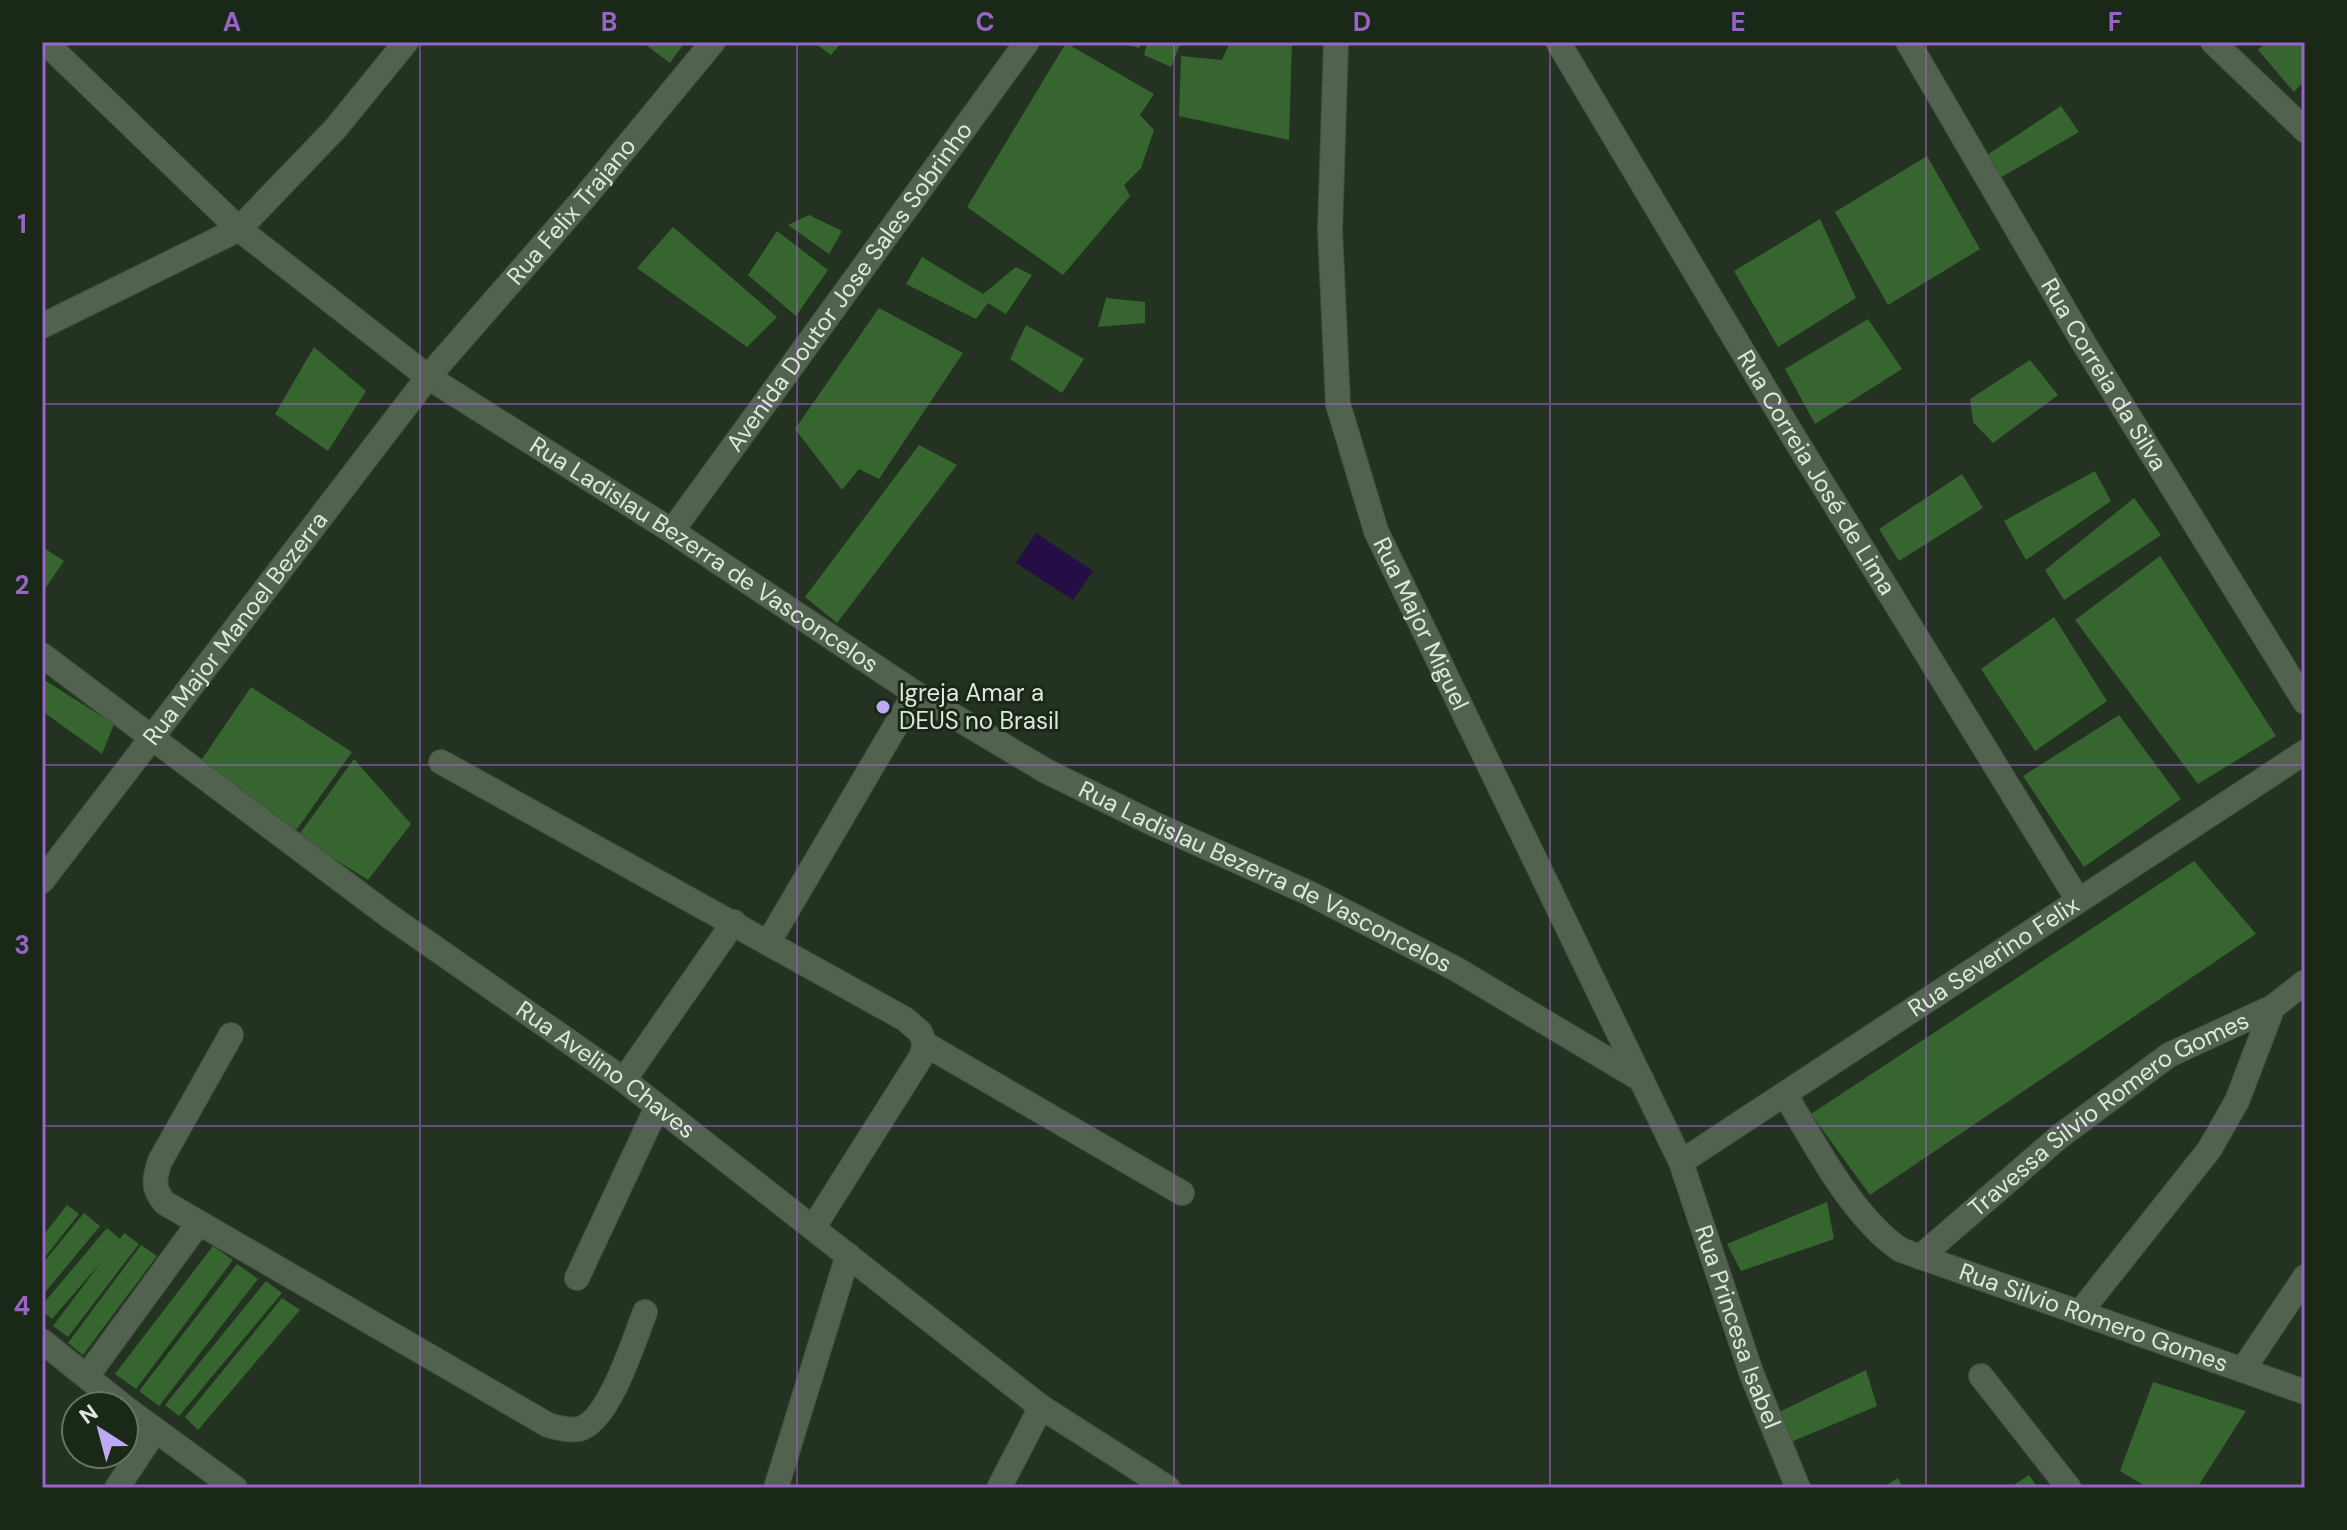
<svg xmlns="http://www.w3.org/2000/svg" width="2347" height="1530" font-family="'DM Sans',sans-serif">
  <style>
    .water { fill: #240e45 }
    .building { fill: #36652f }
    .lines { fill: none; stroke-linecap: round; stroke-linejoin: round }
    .minor-casing { stroke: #435041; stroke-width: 26 }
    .minor { stroke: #51624e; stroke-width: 24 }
    .grid { fill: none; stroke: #9964c8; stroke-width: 2; stroke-opacity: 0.55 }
    .poi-dot { fill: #bea9f4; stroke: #1a2817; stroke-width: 3 }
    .labels { text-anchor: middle; stroke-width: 6; stroke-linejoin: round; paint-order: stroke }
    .street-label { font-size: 24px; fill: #dee8dc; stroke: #1a2817 }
    .poi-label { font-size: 24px; fill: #dee8dc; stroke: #1a2817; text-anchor: start }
    .neatline { fill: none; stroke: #9964c8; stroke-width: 3 }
    .grid-label { font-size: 26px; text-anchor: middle; font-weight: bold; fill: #9964c8 }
  </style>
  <rect width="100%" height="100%" fill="#233221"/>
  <polygon class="water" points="1036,533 1093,571 1073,600 1016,563"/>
  <g class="building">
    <polygon points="642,42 685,42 670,63"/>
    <polygon points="813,42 842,42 831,55"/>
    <polygon points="1116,42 1142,42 1139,48"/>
    <polygon points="1147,42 1181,42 1171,67 1144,55"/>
    <polygon points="1230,42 1292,42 1289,140 1179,116 1181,56 1222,60"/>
    <polygon points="2266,42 2305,42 2305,80 2294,92 2258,50"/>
    <polygon points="1066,43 1154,94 1140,115 1154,130 1141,168 1124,185 1130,196 1063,275 967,207"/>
    <polygon points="2061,106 2079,132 2000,178 1984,157"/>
    <polygon points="1927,156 1980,249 1888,305 1835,212"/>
    <polygon points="809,215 842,231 829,254 788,225"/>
    <polygon points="1820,219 1856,298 1778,347 1734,271"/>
    <polygon points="673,227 777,317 747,347 637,268"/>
    <polygon points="777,231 828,270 796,316 748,275"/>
    <polygon points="922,257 983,294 1016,267 1032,275 1006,314 988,303 976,319 906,284"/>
    <polygon points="1106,298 1145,302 1145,323 1098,327"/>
    <polygon points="879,308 963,353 879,479 859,469 842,490 795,429"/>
    <polygon points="1868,319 1902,369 1815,424 1785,369"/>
    <polygon points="1026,325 1084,359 1062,393 1010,359"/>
    <polygon points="314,347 366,391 328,451 275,414"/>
    <polygon points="2030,360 2058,395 1993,443 1973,422 1970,399"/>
    <polygon points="919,445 957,465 837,623 805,597"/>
    <polygon points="2095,471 2111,501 2026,560 2004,521"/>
    <polygon points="1962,474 1983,508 1899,561 1879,529"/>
    <polygon points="2134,498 2161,535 2064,600 2045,570"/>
    <polygon points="44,548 64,561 42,593 42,551"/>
    <polygon points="2160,556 2276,736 2198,784 2075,620"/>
    <polygon points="2054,617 2107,701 2035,751 1981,669"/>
    <polygon points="46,681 114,724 102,754 42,711 42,686"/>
    <polygon points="251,687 352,752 297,829 290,832 200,762"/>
    <polygon points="2119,715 2181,799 2084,867 2023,776"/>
    <polygon points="354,759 411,824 368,880 298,836"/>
    <polygon points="2194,861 2256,934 1870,1195 1811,1114"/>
    <polygon points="1827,1202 1834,1239 1741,1271 1727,1244"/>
    <polygon points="67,1205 79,1214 42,1261 42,1237"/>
    <polygon points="84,1213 100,1226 42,1296 42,1264"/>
    <polygon points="107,1228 120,1239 124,1233 139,1244 68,1337 53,1326 102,1261 52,1319 42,1311 42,1305"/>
    <polygon points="141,1245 157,1256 83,1355 68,1343"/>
    <polygon points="213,1246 233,1260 136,1389 115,1374"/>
    <polygon points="237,1264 258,1279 159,1406 139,1391"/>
    <polygon points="266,1281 282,1293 179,1416 165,1405"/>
    <polygon points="282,1298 300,1310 198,1430 185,1417"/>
    <polygon points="1866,1370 1877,1406 1791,1442 1777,1413"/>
    <polygon points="2153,1382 2246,1411 2197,1488 2148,1488 2120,1471"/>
    <polygon points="2029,1475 2038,1488 2009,1488"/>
    <polygon points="1898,1478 1903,1488 1882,1488"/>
  </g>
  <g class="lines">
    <g class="minor-casing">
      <g id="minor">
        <path id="s1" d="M45,42L239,229L428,377L672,531L915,693L1046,771L1152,823L1311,894L1456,969L1642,1080"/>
        <path id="s2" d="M1336,42L1330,230L1338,404L1376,531L1681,1162L1752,1375L1798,1488"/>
        <path id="s3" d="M1558,42L1790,431L2078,900"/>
        <path id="s4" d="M1908,42L2083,342L2305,702"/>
        <polyline points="2213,42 2305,130"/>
        <polyline points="42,326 239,229 335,129 406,42"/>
        <path id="s5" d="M672,531L1027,42"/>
        <path id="s6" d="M42,655L389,916L624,1080L1041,1407L1168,1488"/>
        <polyline points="441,762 905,1019 920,1032 925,1044 1182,1193"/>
        <path id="s7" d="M42,881L428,377L585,197L713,42"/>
        <polyline points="768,943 915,693"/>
        <path d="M231,1035L160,1161C154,1179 152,1188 165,1203L548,1425C558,1428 569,1431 579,1429C609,1422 634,1340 645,1312"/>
        <polyline points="624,1080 734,922"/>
        <path id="s8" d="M1785,1094C1814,1143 1853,1218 1901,1250L2305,1392"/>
        <path id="s9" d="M1681,1162L2305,752"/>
        <polyline points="813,1228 921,1057 925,1044"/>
        <path id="s10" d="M1920,1257L2059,1137L2169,1055L2273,1007L2305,982"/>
        <polyline points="577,1278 657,1107"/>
        <polyline points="2081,1311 2209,1150 2237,1101 2273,1007"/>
        <polyline points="42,1341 123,1406"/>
        <polyline points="2244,1368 2305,1277"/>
        <polyline points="87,1376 198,1224"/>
        <polyline points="1981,1376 2069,1488"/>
        <polyline points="124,1407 235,1488"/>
        <polyline points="117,1488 154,1432"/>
        <polyline points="776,1488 848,1255"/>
        <polyline points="999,1488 1041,1407"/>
      </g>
    </g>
    <use href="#minor" class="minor"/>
  </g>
  <path class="grid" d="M420,42V1488M797,42V1488M1174,42V1488M1550,42V1488M1926,42V1488M42,404H2305M42,765H2305M42,1126H2305"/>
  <circle class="poi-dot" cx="883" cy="707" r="8"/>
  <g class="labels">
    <g class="street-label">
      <text dy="8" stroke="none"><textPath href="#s7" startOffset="854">Rua Felix Trajano</textPath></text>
      <text dy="8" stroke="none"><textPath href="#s5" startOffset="302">Avenida Doutor Jose Sales Sobrinho</textPath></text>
      <text dy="8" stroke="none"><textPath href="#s4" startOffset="386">Rua Correia da Silva</textPath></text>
      <text dy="8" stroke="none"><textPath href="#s3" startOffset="502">Rua Correia José de Lima</textPath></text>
      <text dy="8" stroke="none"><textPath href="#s1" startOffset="838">Rua Ladislau Bezerra de Vasconcelos</textPath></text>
      <text dy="8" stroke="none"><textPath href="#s2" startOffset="598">Rua Major Miguel</textPath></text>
      <text dy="8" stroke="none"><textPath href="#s7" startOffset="318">Rua Major Manoel Bezerra</textPath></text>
      <text dy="8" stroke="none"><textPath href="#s1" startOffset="1486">Rua Ladislau Bezerra de Vasconcelos</textPath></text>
      <text dy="8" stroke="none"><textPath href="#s9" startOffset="374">Rua Severino Felix</textPath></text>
      <text dy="8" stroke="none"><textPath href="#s6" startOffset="700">Rua Avelino Chaves</textPath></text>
      <text dy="8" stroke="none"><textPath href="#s10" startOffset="238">Travessa Silvio Romero Gomes</textPath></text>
      <text dy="8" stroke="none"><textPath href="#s8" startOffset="400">Rua Silvio Romero Gomes</textPath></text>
      <text dy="8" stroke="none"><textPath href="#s2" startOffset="1370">Rua Princesa Isabel</textPath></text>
    </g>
    <g class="poi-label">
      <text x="899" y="701">Igreja Amar a<tspan x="899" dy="28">DEUS no Brasil</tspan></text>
    </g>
  </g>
  <rect width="2347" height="1530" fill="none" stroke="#1a2817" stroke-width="88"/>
  <g transform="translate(100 1430) rotate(324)"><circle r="38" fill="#1a2817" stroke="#687566" stroke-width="2"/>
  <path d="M0-6L14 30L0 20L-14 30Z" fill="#bea9f4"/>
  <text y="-12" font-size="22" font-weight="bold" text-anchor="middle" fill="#dee8dc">N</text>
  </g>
  <rect x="44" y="44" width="2259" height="1442" class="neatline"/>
  <g class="grid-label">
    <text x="232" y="31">A</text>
    <text x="609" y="31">B</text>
    <text x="985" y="31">C</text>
    <text x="1362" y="31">D</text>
    <text x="1738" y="31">E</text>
    <text x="2115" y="31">F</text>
    <text x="22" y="233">1</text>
    <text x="22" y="594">2</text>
    <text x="22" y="954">3</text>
    <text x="22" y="1315">4</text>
  </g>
</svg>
